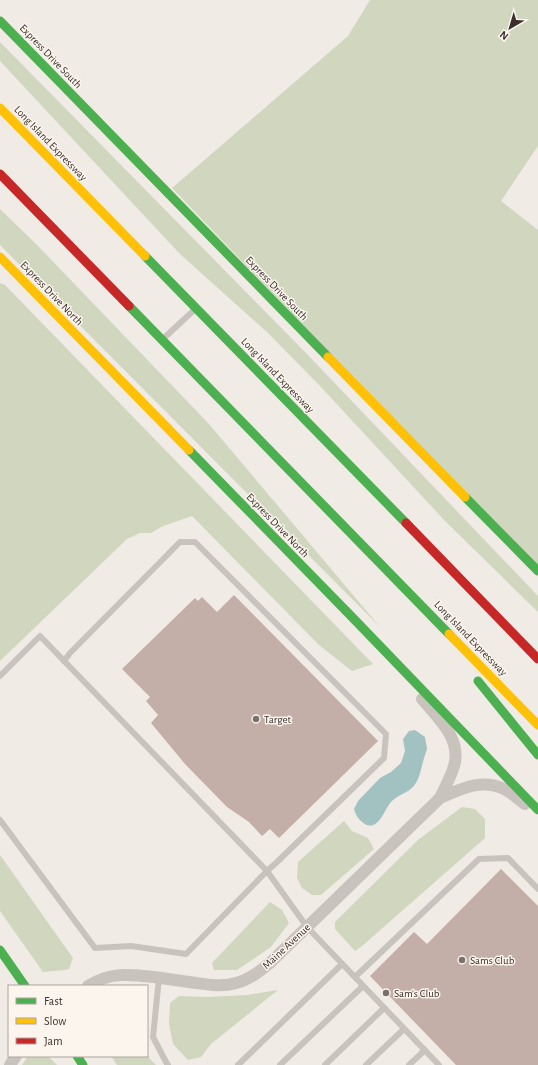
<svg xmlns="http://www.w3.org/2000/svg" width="538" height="1065" font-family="'Alegreya Sans',sans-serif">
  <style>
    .green { fill: #d1d6bf }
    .water { fill: #a1c2c1 }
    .building { fill: #c3afa7 }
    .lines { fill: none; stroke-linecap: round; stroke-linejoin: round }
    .lane { stroke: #c9c3be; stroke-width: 6 }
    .street { stroke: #c9c3be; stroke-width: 12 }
    .fast { stroke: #4caf50; stroke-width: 9 }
    .slow { stroke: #ffc107; stroke-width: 9 }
    .jam { stroke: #c62828; stroke-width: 9 }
    .poi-dot { fill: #7a716c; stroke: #fbf5ee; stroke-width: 1.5 }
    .labels { text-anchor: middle; stroke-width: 3; stroke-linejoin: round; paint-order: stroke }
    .street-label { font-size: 11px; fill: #3b302b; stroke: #fbf5ee }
    .poi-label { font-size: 11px; fill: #3b302b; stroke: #fbf5ee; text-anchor: start }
  </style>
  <rect width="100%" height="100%" fill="#f0ebe5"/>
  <g class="green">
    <polygon points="370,0 538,0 538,146 501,201 538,230 538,571 172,188 348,36"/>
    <polygon points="0,42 306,353 538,596 538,612 445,521 321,387 268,333 180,254 0,61"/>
    <polygon points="0,209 38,246 209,424 380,627 0,245"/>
    <polygon points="0,283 5,285 373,664 352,671 319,645 192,516 163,526 151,533 140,533 127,539 0,661"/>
    <polygon points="462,807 475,809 485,819 485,838 362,946 355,951 335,929 335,922 418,840"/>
    <polygon points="344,821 352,831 368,838 374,849 321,895 312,895 302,888 297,878 298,862"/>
    <polygon points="0,855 73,958 69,969 65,970 43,972 0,911"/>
    <polygon points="270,902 282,910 289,923 271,947 237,970 214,970 212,963"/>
    <polygon points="278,990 211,1044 201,1057 188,1060 173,1044 169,1024 170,1003 179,996 208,997 247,995"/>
    <polygon points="147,1051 149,1058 156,1065 117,1065 111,1056 147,1056"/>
    <polygon points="28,1056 48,1056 57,1065 22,1065"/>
  </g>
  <path class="water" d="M415,730L425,737C425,741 427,745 427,749C426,752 425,755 424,758C421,768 420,779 413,787C407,793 398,795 392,801C385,807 379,832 365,824C359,820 356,816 354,809L358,801L380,778L391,772L401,763L405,751L403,739L409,731Z"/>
  <g class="building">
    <polygon points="234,595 378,741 279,838 270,829 262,836 249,822 227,807 185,764 151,723 158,715 146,701 150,697 122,669 195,598 198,601 202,597 217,612"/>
    <polygon points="501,869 538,906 538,1065 456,1065 370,976 414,932 427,944"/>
  </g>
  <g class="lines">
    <g class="lane">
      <polyline points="164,338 193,311"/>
      <polyline points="0,676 40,636 267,871 307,927 439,1065"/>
      <polyline points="0,820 95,948 131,946 186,954 267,871 276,863 384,758 386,734 195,542 180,542 70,653 64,661"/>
      <polyline points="355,977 479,859 508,858 538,889"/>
      <polyline points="159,978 153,1037 166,1062 168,1065"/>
      <polyline points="238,1065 342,964"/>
      <polyline points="280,1065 363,986"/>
      <polyline points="325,1065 384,1008"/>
      <polyline points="366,1065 404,1029"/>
      <polyline points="409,1065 425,1050"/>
    </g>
    <g class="street">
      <path d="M440,798C461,789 482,778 504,789C512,793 518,799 525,804"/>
      <path d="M88,986C110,972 129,974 154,977C168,979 182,981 196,983C210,985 223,987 236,983C249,980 260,971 270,963L440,798C445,787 451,777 454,766C462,739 438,718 422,699"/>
      <polyline points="10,1065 16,1056"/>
    </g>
    <g class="fast">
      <polyline points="0,21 328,357"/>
      <polyline points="145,256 406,523"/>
      <polyline points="129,306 449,634"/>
      <polyline points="189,450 352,617 538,810"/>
      <polyline points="465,497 538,571"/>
      <polyline points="478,681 538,755"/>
      <polyline points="0,950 25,986"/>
      <polyline points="77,1056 83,1065"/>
    </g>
    <g class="slow">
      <polyline points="0,108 145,256"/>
      <polyline points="0,257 189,450"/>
      <polyline points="328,357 465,497"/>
      <polyline points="449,634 538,725"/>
    </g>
    <g class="jam">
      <polyline points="0,174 129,306"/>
      <polyline points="406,523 538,659"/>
    </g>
  </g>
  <g class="poi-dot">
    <circle cx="256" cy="719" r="4"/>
    <circle cx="462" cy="960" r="4"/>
    <circle cx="386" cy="993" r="4"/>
  </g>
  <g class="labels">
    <g class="street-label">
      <text transform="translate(51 56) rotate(46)" y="4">Express Drive South</text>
      <text transform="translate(51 143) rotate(46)" y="4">Long Island Expressway</text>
      <text transform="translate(277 288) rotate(46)" y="4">Express Drive South</text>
      <text transform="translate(52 293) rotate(46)" y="4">Express Drive North</text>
      <text transform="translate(278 375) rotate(46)" y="4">Long Island Expressway</text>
      <text transform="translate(278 525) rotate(46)" y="4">Express Drive North</text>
      <text transform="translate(471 638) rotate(46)" y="4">Long Island Expressway</text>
      <text transform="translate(286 946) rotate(-43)" y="4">Maine Avenue</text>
    </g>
    <g class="poi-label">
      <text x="264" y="723">Target</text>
      <text x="470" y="964">Sams Club</text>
      <text x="394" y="997">Sam's Club</text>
    </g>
  </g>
  <rect x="8" y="985" width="140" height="72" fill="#fbf5ee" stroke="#aea6a0"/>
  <rect x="16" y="998" width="20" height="6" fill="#4caf50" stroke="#aea6a0"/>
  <text x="44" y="1005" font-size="12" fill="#3b302b">Fast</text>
  <rect x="16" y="1018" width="20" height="6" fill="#ffc107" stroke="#aea6a0"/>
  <text x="44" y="1025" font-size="12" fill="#3b302b">Slow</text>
  <rect x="16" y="1038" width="20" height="6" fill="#c62828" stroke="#aea6a0"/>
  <text x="44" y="1045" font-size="12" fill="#3b302b">Jam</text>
  <g transform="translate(510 28) rotate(218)" stroke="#fbf5ee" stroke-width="3" paint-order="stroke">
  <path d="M0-3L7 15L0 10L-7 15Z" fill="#3b302b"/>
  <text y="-6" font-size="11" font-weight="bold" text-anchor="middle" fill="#3b302b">N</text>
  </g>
</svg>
